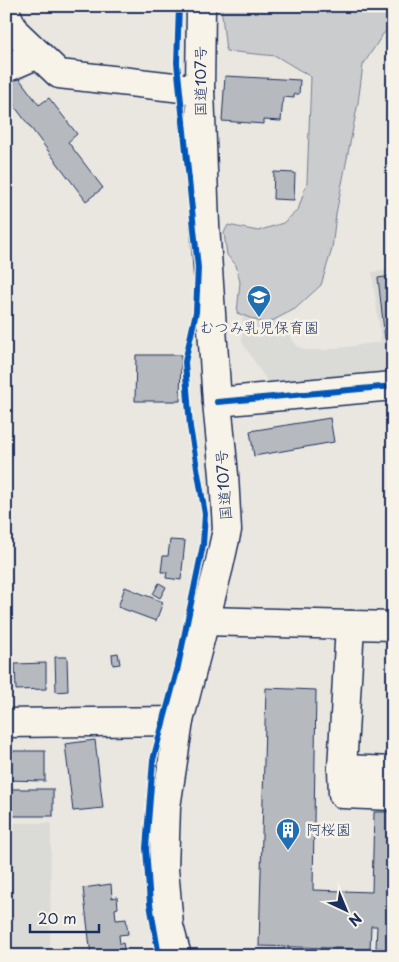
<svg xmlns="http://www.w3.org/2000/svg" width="399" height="962" font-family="'Playpen Sans','Klee One',sans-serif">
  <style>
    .built { fill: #dadad6 }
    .green { fill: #cbcccd; stroke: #737e96 }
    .building { fill: #b6babf; stroke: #1b2f5e }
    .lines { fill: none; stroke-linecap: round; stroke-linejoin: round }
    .minor-casing { stroke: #1b2f5e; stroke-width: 31 }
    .highway-casing { stroke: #1b2f5e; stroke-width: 31 }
    .minor { stroke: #f7f3e8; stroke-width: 28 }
    .highway { stroke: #f7f3e8; stroke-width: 28 }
    .cycleway-casing { stroke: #f7f3e8; stroke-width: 9 }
    .cycleway { stroke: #0057b8; stroke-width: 6 }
    .labels { text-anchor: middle; stroke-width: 5; stroke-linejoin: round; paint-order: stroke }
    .street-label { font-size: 15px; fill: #1b2f5e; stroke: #f7f3e8 }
    .poi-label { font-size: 15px; fill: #1b2f5e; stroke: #f7f3e8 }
  </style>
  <rect width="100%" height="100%" fill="#eae7e0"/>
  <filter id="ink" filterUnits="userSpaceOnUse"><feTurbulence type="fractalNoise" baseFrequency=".02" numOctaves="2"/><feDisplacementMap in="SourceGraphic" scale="10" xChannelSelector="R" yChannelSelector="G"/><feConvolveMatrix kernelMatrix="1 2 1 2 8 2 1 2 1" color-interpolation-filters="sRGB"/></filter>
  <g filter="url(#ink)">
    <g class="built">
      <polygon points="393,270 393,376 272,389 242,342 243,300 260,296 298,347 306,350 326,350 381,342 372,272"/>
      <polygon points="6,823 51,823 50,956 6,956"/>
    </g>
    <polygon class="green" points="221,6 393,6 393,26 383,34 363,65 358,103 336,214 332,249 321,285 295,309 266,324 237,313 240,282 236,265 227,255 224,233 228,225 258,231 283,223 298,210 307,183 311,77 276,56 226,51"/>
    <g class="building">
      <polygon points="6,61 39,105 49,98 77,134 68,142 103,188 86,201 6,95"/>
      <polygon points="225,76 300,80 299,94 294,94 294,98 283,97 281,121 264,120 264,124 222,121"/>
      <polygon points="274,172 295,173 294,200 273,199"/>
      <polygon points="393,276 393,338 385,339 378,278"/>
      <polygon points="136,355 181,355 180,401 135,401"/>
      <polygon points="330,418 334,442 254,456 250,431"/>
      <polygon points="170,540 185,541 181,580 166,578 167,572 161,572 163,556 168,556"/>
      <polygon points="159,583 166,587 160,598 153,594"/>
      <polygon points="125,587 163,602 156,621 118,607"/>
      <polygon points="118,653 120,664 113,665 112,654"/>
      <polygon points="55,657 67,657 68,691 56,692"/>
      <polygon points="46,663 46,689 16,690 15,664"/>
      <polygon points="266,688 316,690 313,890 372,892 374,812 393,812 393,949 376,948 377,926 371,926 370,949 259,946"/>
      <polygon points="95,740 103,808 73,811 65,744"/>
      <polygon points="6,751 45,751 45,781 6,780"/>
      <rect x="6" y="789" width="47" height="27"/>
      <polygon points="111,884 112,898 117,897 118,908 115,909 116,920 126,919 128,934 119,935 120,944 123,943 125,953 121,954 122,956 91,956 83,888"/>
    </g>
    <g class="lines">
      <g class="minor-casing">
        <g id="minor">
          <polyline points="6,13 14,31 59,74 200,90"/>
          <polyline points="6,68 38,54"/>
          <polyline points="217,402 393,386"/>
          <polyline points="204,621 393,626"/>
          <polyline points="350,625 342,769 343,794 393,796"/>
          <polyline points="6,723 179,721"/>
          <polyline points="342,769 393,771"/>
        </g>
      </g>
      <g class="highway-casing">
        <polyline id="highway" points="177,956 169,926 164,869 166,807 179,721 219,566 227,530 224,475 217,402 205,225 200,90 201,6"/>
      </g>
      <use href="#minor" class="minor"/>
      <use href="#highway" class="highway"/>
      <g class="cycleway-casing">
        <g id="cycleway">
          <polyline points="217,402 393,386"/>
          <polyline points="159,956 150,904 146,848 153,760 177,671 203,545 205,514 190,427 185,362 196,312 198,268 177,63 179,6"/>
        </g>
      </g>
      <use href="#cycleway" class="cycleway"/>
    </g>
  </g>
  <defs>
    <g id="school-pin" transform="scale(1.25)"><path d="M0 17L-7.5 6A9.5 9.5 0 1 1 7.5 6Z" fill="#1f6fb2" stroke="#f7f3e8"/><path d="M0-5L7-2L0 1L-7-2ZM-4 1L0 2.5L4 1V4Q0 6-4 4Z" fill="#fff"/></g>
    <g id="building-pin" transform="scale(1.25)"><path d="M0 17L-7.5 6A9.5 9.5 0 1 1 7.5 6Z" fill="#1f6fb2" stroke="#f7f3e8"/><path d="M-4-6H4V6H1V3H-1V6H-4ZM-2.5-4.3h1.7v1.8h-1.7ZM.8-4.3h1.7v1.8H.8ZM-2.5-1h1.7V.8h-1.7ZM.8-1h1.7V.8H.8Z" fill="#fff"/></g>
  </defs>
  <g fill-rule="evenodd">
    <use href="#school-pin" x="259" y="297"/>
    <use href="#building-pin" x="288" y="830"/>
  </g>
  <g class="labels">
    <g class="street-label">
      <text transform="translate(201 81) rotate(-90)" y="5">国道107号</text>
      <text transform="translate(224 485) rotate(-94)" y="5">国道107号</text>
    </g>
    <g class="poi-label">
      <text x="259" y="333">むつみ乳児保育園</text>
      <text x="306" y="835" text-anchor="start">阿桜園</text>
    </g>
  </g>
  <rect width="399" height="962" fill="none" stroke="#f7f3e8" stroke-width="25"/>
  <rect x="12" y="12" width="374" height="937" fill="none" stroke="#1b2f5e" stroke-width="2" filter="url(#ink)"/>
  <g transform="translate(346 910) rotate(136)" stroke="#f7f3e8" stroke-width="4" paint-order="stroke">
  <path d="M0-4L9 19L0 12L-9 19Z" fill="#1b2f5e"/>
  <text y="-8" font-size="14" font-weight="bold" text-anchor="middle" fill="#1b2f5e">N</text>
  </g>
  <path d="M30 924v8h69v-8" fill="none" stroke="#1b2f5e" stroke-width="2.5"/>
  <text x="38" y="924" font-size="15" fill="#1b2f5e" stroke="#f7f3e8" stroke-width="4" paint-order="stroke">20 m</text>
</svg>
